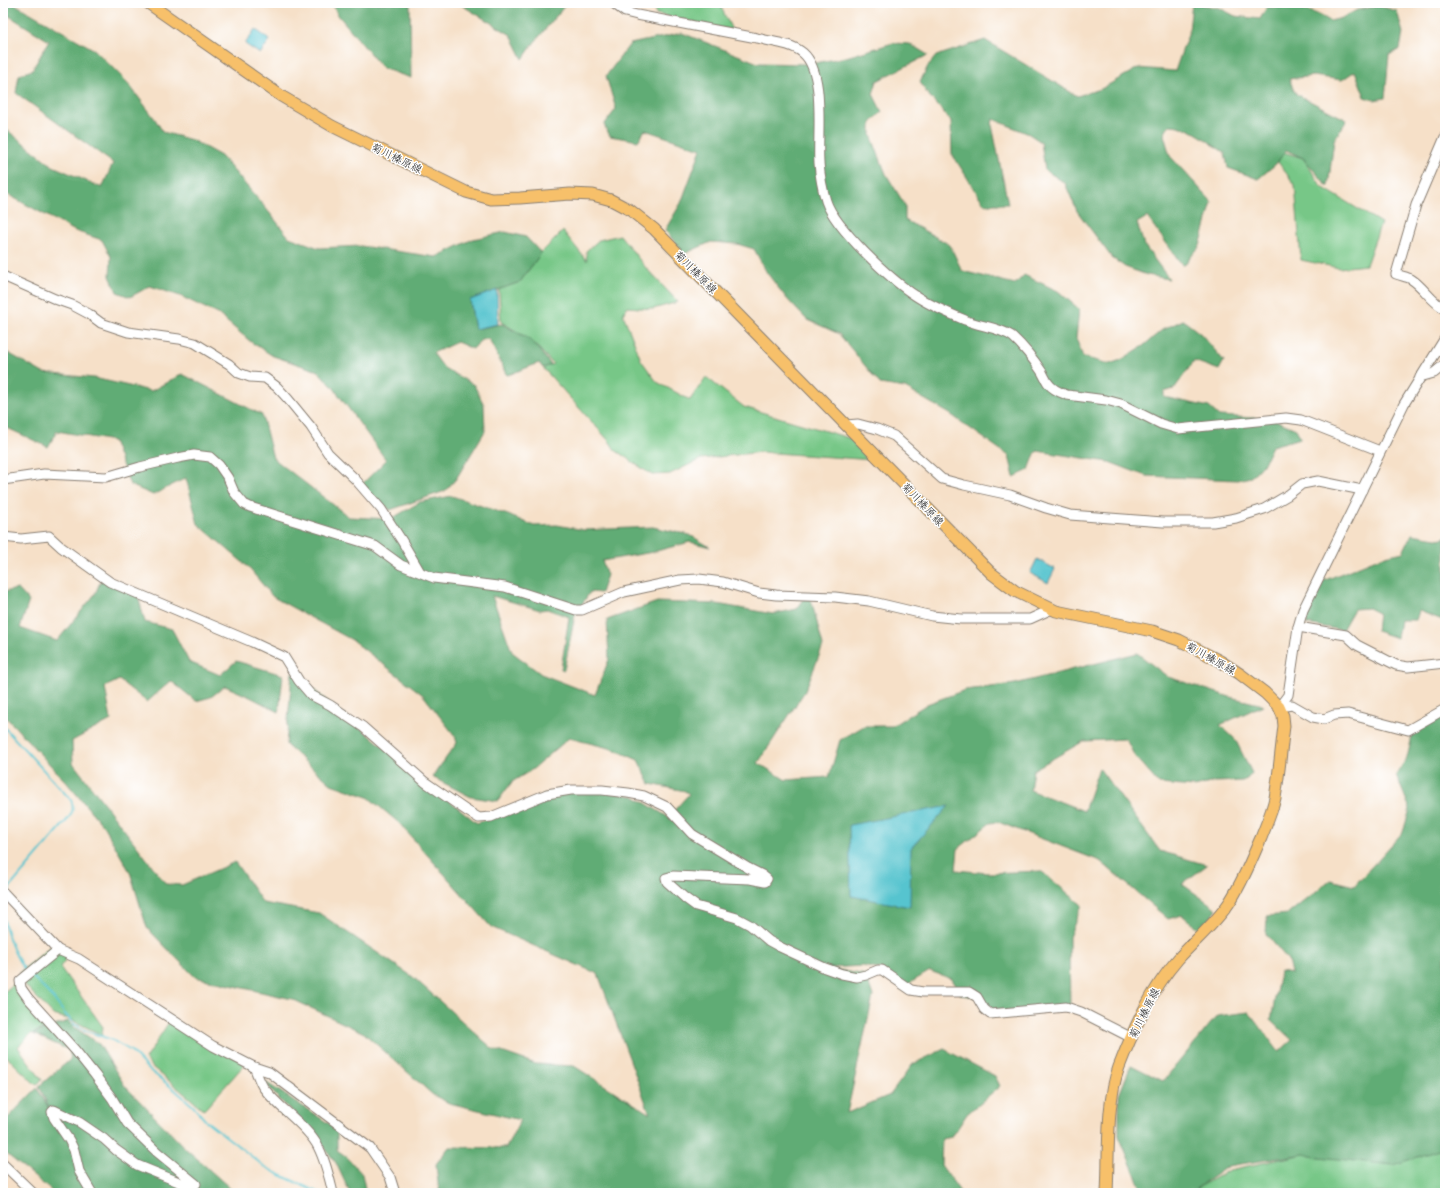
<svg xmlns="http://www.w3.org/2000/svg" width="1448" height="1196" font-family="Pangolin,'Klee One',sans-serif">
  <style>
    .green { fill: #77c787; stroke: #4a7252 }
    .forest { fill: #61ac74; stroke: #3e6448 }
    .water { fill: #57c4cf; stroke: #3a7076 }
    .lines { fill: none; stroke-linecap: round; stroke-linejoin: round }
    .stream { stroke: #57c4cf; stroke-width: 2 }
    .minor-casing { stroke: #897e72; stroke-width: 11 }
    .major-casing { stroke: #897e72; stroke-width: 13 }
    .minor { stroke: #fff; stroke-width: 9 }
    .major { stroke: #f7c06b; stroke-width: 11 }
    .labels { text-anchor: middle; stroke-width: 3; stroke-linejoin: round; paint-order: stroke }
    .street-label { font-size: 11px; fill: #1c1c1c; stroke: #fff }
  </style>
  <rect width="100%" height="100%" fill="#fff"/>
  <filter id="ink" filterUnits="userSpaceOnUse"><feTurbulence type="fractalNoise" baseFrequency=".025" numOctaves="2"/><feDisplacementMap in="SourceGraphic" scale="8" xChannelSelector="R" yChannelSelector="G"/><feConvolveMatrix kernelMatrix="1 2 1 2 8 2 1 2 1" color-interpolation-filters="sRGB"/></filter>
  <filter id="wash" filterUnits="userSpaceOnUse"><feTurbulence type="fractalNoise" baseFrequency=".012" numOctaves="4" result="noise"/><feDisplacementMap in="SourceGraphic" scale="16" xChannelSelector="R" yChannelSelector="G"/><feGaussianBlur stdDeviation="0.9" result="paint"/><feColorMatrix in="noise" values="0 0 0 0 0 0 0 0 0 0 0 0 0 0 0 0 0 1.4 0 .05"/><feComposite in="paint" operator="in"/></filter>
  <g filter="url(#wash)">
    <rect width="100%" height="100%" fill="#f6e0c8"/>
    <g class="green">
      <polygon points="655,3 719,3 732,30 656,14"/>
      <polygon points="1283,152 1303,158 1322,187 1381,223 1366,265 1339,268 1301,260 1295,185 1278,162"/>
      <polygon points="563,231 587,261 586,251 599,240 620,235 646,268 678,302 653,309 627,307 623,314 641,360 657,382 690,400 706,377 744,407 856,440 873,460 761,452 701,459 670,474 652,475 615,450 610,442 543,368 553,364 531,340 501,322 499,289 520,282 541,253"/>
      <polygon points="51,946 68,956 60,967 103,1027 102,1035 72,1020 53,1015 23,983 20,972"/>
      <polygon points="17,981 48,1027 31,1034 18,1047 42,1080 36,1085 3,1053 3,993"/>
      <polygon points="171,1019 245,1064 204,1110 151,1066 145,1059"/>
      <polygon points="1445,1146 1445,1193 1192,1193 1197,1188 1229,1170 1305,1154"/>
    </g>
    <g class="forest">
      <polygon points="3,3 13,3 95,50 127,82 155,119 163,132 192,140 221,156 264,206 289,237 319,248 361,246 436,257 473,239 505,232 526,237 541,253 520,282 470,300 475,329 502,324 531,340 551,365 543,368 539,363 508,375 506,374 489,339 481,340 473,349 457,342 433,353 444,368 474,385 484,405 485,431 456,479 445,491 390,510 361,485 386,460 333,387 318,371 273,356 251,342 218,314 180,296 150,286 130,297 117,292 110,276 111,257 102,240 75,231 3,192 3,127 53,166 102,188 113,163 16,93 19,75 32,70 49,41 3,12"/>
      <polygon points="332,3 410,3 411,78 382,68 338,15"/>
      <polygon points="458,3 567,3 534,43 523,59 511,35"/>
      <path d="M1192,3L1220,8L1235,16L1260,19L1267,7C1294,8 1306,6 1330,21L1342,18L1357,10L1379,6L1397,11L1403,33L1400,49L1389,55L1385,98L1374,100L1365,97L1355,71L1342,80L1313,76L1289,79L1296,94L1347,120L1334,140L1328,187L1303,158L1286,150L1276,164L1258,179L1228,168L1225,153C1208,142 1190,125 1169,125L1164,135L1170,156L1212,202L1200,246L1183,266L1147,217L1137,223L1144,245L1169,279L1147,275L1125,267L1112,258L1077,211L1065,183L1045,170L1041,142L1029,134L993,119L992,125L1008,204H984L952,154L951,121L926,92L920,82L928,66L936,56L985,40L1077,96L1101,89L1138,68L1175,71L1189,31Z"/>
      <polygon points="682,33 758,63 810,64 846,57 893,43 910,44 928,55 877,81 873,94 882,112 871,123 871,135 886,174 905,205 905,220 950,245 962,271 1015,284 1024,275 1058,291 1079,309 1076,338 1083,357 1109,364 1121,360 1143,346 1162,330 1183,320 1201,334 1224,361 1219,370 1194,361 1174,389 1164,392 1164,397 1209,407 1219,416 1273,419 1296,429 1301,438 1272,446 1264,463 1251,477 1237,480 1146,476 1109,462 1037,451 1035,454 1029,470 1014,477 1009,456 950,414 905,388 880,384 839,334 806,319 787,299 767,273 754,249 737,244 711,242 684,254 665,230 681,203 701,149 645,130 638,141 610,136 604,125 616,109 606,76 630,44"/>
      <polygon points="3,350 43,373 94,378 151,391 182,374 262,415 273,458 349,517 391,519 420,502 452,496 508,515 534,526 557,525 584,530 653,527 690,535 710,547 690,542 653,552 602,561 607,575 601,593 590,592 575,615 564,670 561,669 569,617 547,609 540,610 492,596 512,652 541,674 595,695 609,659 607,620 657,602 717,604 773,614 797,609 804,599 811,599 823,646 805,691 758,763 786,780 829,777 840,740 864,726 892,726 927,704 965,690 1015,684 1137,653 1168,677 1230,697 1263,705 1220,725 1235,739 1252,773 1247,779 1242,781 1214,782 1194,787 1159,784 1135,757 1126,739 1084,741 1033,770 1030,790 1084,811 1099,768 1160,851 1207,865 1182,884 1217,909 1201,931 1182,915 1168,919 1100,861 998,822 990,823 958,849 956,870 988,873 1041,871 1082,905 1069,937 1070,1008 990,1014 977,997 961,995 952,979 930,971 905,986 882,970 862,966 828,968 866,975 873,996 847,1113 890,1095 913,1064 944,1049 995,1076 1000,1086 967,1114 952,1137 942,1139 941,1165 961,1193 439,1193 436,1164 449,1147 506,1148 520,1120 449,1103 433,1095 364,1033 292,999 195,977 147,928 130,872 104,827 67,783 3,714 3,592 18,589 29,601 20,628 57,641 95,594 101,580 138,596 145,622 172,629 189,662 220,675 236,661 283,675 279,712 250,697 225,686 211,697 196,701 171,681 147,702 119,680 105,687 111,720 72,741 73,763 166,884 182,885 235,862 263,903 319,913 413,977 493,1049 536,1064 574,1066 650,1114 598,974 491,927 399,823 368,797 331,784 286,745 292,672 477,823 544,795 590,790 634,796 668,817 689,794 685,791 650,784 638,760 613,749 569,738 533,769 512,782 498,801 471,797 432,777 457,743 455,736 423,695 352,640 273,597 248,567 198,524 186,478 153,495 130,485 113,441 57,431 48,447 3,426"/>
      <polygon points="1412,534 1443,539 1445,536 1445,621 1419,611 1416,620 1400,620 1397,638 1376,631 1378,613 1368,608 1354,609 1342,630 1306,624 1309,610 1323,581 1381,557 1403,552"/>
      <polygon points="1445,716 1445,1148 1393,1165 1310,1156 1305,1154 1228,1166 1197,1188 1192,1193 1143,1193 1119,1136 1119,1095 1131,1065 1163,1081 1217,1016 1249,1012 1279,1052 1292,1040 1271,1020 1280,971 1291,973 1288,960 1266,934 1267,916 1288,914 1330,880 1354,886 1403,832 1410,809 1396,775 1407,758 1413,732"/>
      <polygon points="68,1021 74,1027 99,1044 125,1086 184,1147 231,1189 232,1193 54,1193 3,1151 3,1123 37,1088 51,1112 39,1086 71,1059 69,1050 33,1034"/>
      <polygon points="264,1081 337,1129 337,1150 347,1157 362,1174 366,1193 348,1193 349,1191 336,1163 312,1131 277,1097"/>
    </g>
    <g class="water">
      <polygon points="255,29 270,40 260,54 245,44"/>
      <polygon points="497,290 498,324 475,329 470,300"/>
      <polygon points="1037,559 1055,569 1048,583 1030,573"/>
      <polygon points="949,806 911,848 910,907 851,896 849,825"/>
    </g>
    <g class="lines">
      <g class="stream">
        <path d="M3,726L71,800C74,808 73,812 68,819L10,887L8,894"/>
        <polyline points="3,910 6,900"/>
        <path d="M3,915C6,933 15,959 27,972"/>
        <polyline points="32,976 53,998 65,1014 74,1024 84,1030 112,1040 131,1051 148,1069 175,1090 193,1106 205,1120 264,1166 276,1173 319,1193"/>
      </g>
    </g>
  </g>
  <g filter="url(#ink)">
    <g class="lines">
      <g class="minor-casing">
        <g id="minor">
          <path d="M613,3L625,12L637,15C677,23 717,30 757,38C772,42 791,43 803,53C826,73 817,135 819,163C820,176 822,188 826,201C835,228 891,280 916,296C931,306 948,313 965,320C978,326 1002,328 1013,337C1024,347 1034,360 1042,372C1044,376 1046,380 1048,383C1052,389 1061,393 1067,395L1106,400L1121,404L1161,424L1178,429L1286,418L1301,420L1380,451"/>
          <path d="M1445,137L1416,205L1396,274C1401,276 1407,277 1411,279C1424,287 1431,302 1445,309"/>
          <polyline points="3,276 55,299 72,305 89,314 101,323 128,332 179,339 195,343 229,364 239,373 250,377 265,378 277,387 288,399 311,427 328,453 355,479 381,509 402,541 420,572"/>
          <polyline points="1420,377 1434,373 1445,364"/>
          <polyline points="846,425 858,424 877,429 894,436 942,479 964,485 1010,495 1046,508 1070,515 1163,522 1213,522 1236,518 1264,509 1288,495 1302,484 1318,481 1362,490"/>
          <polyline points="3,480 44,474 106,477 140,467 178,458 194,455 210,457 219,465 228,478 234,492 244,504 250,507 375,546 401,565 434,578 505,587 576,610 582,610 624,592 680,580 699,579 723,582 759,593 776,595 835,597 869,601 932,616 961,619 1030,619 1052,609"/>
          <polyline points="3,537 21,539 49,536 61,547 110,582 252,642 284,657 299,681 311,695 330,705 363,727 425,782 467,811 479,818 491,817 547,794 571,790 602,790 628,793 644,796 667,807 692,834 748,868 762,875 767,879 765,882 750,879 673,876 666,878 667,882 685,898 696,906 737,918 750,925 769,941 780,947 825,968 842,974 857,977 866,975 878,970 882,970 911,990 923,992 969,992 977,997 984,1009 990,1014 1066,1007 1081,1012 1132,1038"/>
          <polyline points="1298,627 1346,635 1357,645 1396,665 1408,667 1445,663"/>
          <polyline points="1279,707 1288,695 1298,627 1303,610 1404,404 1445,338"/>
          <polyline points="1279,707 1292,705 1313,717 1324,719 1334,715 1348,714 1408,730 1445,709"/>
          <polyline points="3,892 58,950 79,959 213,1046 254,1067 269,1072 370,1148 390,1177 395,1193"/>
          <polyline points="58,950 20,981 21,988 28,998 75,1050 95,1075 112,1098 127,1123 157,1152 196,1184 191,1187 137,1165 116,1150 104,1139 79,1122 54,1110 52,1112 54,1118 69,1140 74,1150 79,1171 92,1193"/>
          <path d="M254,1067C257,1073 259,1081 263,1087C278,1108 302,1121 316,1143C325,1158 329,1177 333,1193"/>
          <polyline points="3,1164 33,1193"/>
        </g>
      </g>
      <g class="major-casing">
        <path id="major" d="M148,3L281,96L332,126L466,192L491,199L520,198L570,194L593,195L611,200L630,210L654,229L991,573L1015,591L1056,611L1152,631L1179,640L1220,661L1240,674L1265,693L1279,707L1283,716L1284,726C1281,750 1279,774 1275,798C1272,812 1266,825 1261,838C1251,860 1243,882 1229,903C1215,924 1195,940 1178,959C1151,990 1134,1028 1119,1067C1106,1101 1109,1156 1107,1193"/>
      </g>
      <use href="#minor" class="minor"/>
      <use href="#major" class="major"/>
    </g>
  </g>
  <g class="labels">
    <g class="street-label">
      <text transform="translate(397 158) rotate(26)" y="4">菊川榛原線</text>
      <text transform="translate(696 272) rotate(45)" y="4">菊川榛原線</text>
      <text transform="translate(923 504) rotate(46)" y="4">菊川榛原線</text>
      <text transform="translate(1211 658) rotate(29)" y="4">菊川榛原線</text>
      <text transform="translate(1144 1013) rotate(-64)" y="4">菊川榛原線</text>
    </g>
  </g>
  <rect width="1448" height="1196" fill="none" stroke="#fff" stroke-width="16"/>
</svg>
